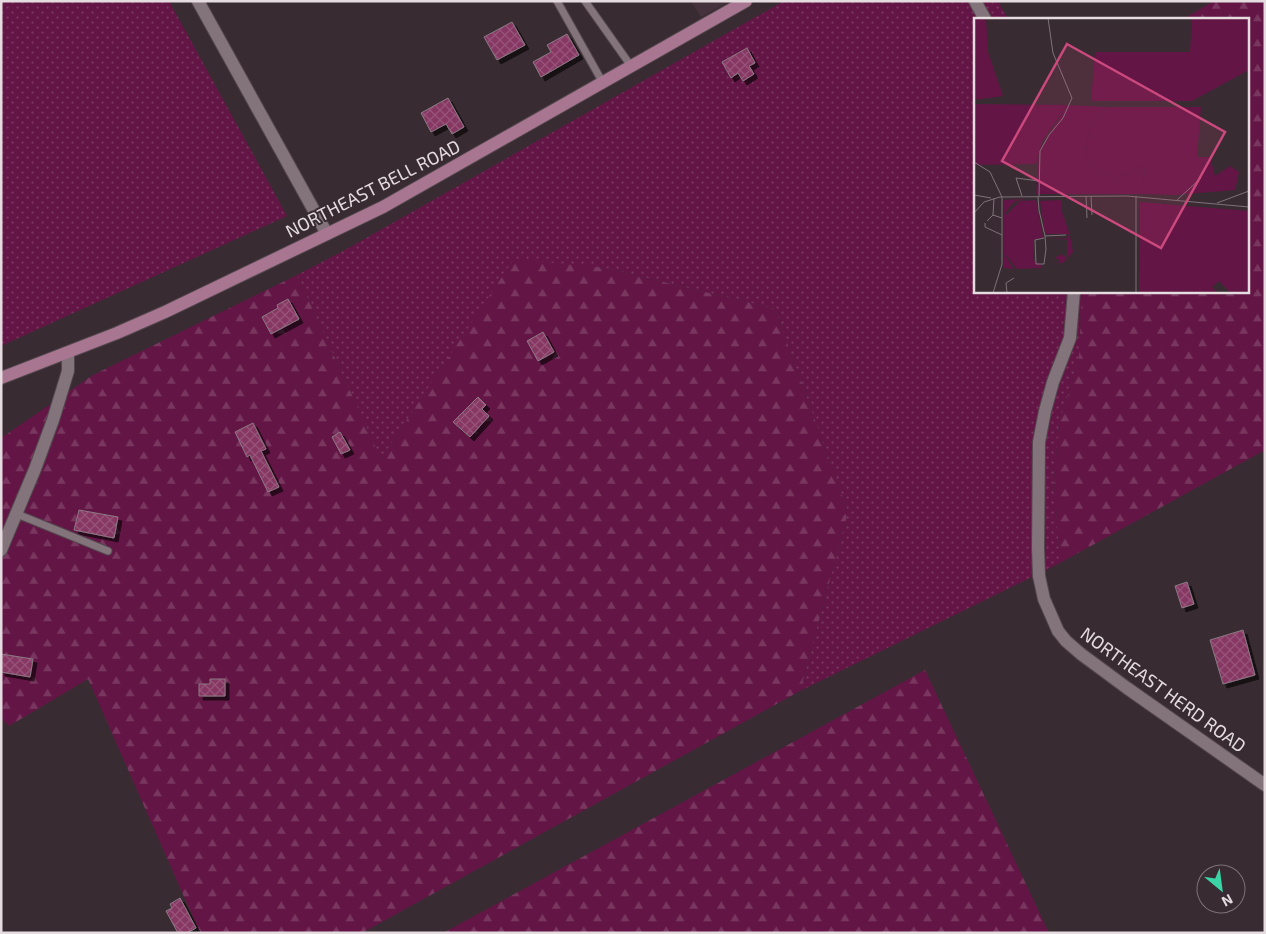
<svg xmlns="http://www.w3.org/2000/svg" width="1266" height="934" font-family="'Exo 2',sans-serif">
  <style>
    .built { fill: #46323c }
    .grass { fill: url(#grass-dots) }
    .forest { fill: url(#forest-firs) }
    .building { fill: url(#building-cross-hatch); stroke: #8a7a82; filter: url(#shadow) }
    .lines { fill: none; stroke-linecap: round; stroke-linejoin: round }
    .service-casing { stroke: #53474d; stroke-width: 9 }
    .minor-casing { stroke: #53474d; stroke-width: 14 }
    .tertiary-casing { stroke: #53474d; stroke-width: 14 }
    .secondary-casing { stroke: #53474d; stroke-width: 14 }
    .service { stroke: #83737b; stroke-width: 7 }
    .minor { stroke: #83737b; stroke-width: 12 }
    .tertiary { stroke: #83737b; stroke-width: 12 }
    .secondary { stroke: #a87691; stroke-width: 12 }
    .labels { text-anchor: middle; stroke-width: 4; stroke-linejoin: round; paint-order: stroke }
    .street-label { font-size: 18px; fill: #e5dce0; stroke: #392b32 }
    .inset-road { fill: none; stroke: #7e7278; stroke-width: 1 }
    .view { fill: #cb497c; fill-opacity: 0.15; stroke: #cb497c; stroke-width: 2.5 }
    .inset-edge { fill: none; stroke: #e5dce0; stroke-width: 2.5 }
  </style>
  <defs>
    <pattern id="grass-dots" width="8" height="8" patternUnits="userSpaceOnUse" patternTransform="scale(1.25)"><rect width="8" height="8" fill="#631645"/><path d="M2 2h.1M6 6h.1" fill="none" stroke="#793760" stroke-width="1.8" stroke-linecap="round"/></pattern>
    <pattern id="forest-firs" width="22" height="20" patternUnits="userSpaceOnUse" patternTransform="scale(1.25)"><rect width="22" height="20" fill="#631645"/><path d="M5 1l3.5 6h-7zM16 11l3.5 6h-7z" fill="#793760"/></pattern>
    <pattern id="building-cross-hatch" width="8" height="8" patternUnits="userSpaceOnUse" patternTransform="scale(1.25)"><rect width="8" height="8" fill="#863764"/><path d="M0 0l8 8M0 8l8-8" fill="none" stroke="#97537a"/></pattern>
    <filter id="shadow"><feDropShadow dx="4" dy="4" stdDeviation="0" flood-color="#0009"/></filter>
  </defs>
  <rect width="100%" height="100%" fill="#392b32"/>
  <polygon class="built" points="691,1 730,1 701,17"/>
  <g class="grass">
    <polygon points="1,1 169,1 287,216 1,346"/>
    <polygon points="784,1 998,1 1008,19 975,19 975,291 1082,291 1079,358 1059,424 1054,480 1060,563 800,691 848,512 775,309 605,268 514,260 381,459 297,275 345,250"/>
  </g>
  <g class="forest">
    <polygon points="1214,1 1265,1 1265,450 1060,563 1054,480 1059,424 1079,358 1082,291 1247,291 1247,19 1183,19"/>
    <polygon points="514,259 605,268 775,309 848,512 800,691 362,933 200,933 88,679 9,726 1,718 1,438 93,375 297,275 381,459"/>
    <polygon points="925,670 1049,933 443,933"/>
  </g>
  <g class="building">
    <polygon points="512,22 525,45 497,60 484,37"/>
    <polygon points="567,34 579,55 541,77 533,62 551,52 547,45"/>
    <polygon points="747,48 755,63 749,66 754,74 743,81 738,73 731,78 722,62"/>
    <polygon points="448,98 464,127 452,134 446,124 431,132 421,113"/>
    <polygon points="288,299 299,319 271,334 262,317 278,308 277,305"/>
    <polygon points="543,332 554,352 538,361 527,341"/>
    <polygon points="478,397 486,405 482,409 489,416 470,437 453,422"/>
    <polygon points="253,423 266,449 261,451 279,487 268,492 250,455 247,457 235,432"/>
    <polygon points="340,432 350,450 341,454 332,437"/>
    <polygon points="79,510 118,517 114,538 74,530"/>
    <polygon points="1187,582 1194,604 1182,608 1175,586"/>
    <polygon points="1243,630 1255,675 1223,684 1210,640"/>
    <polygon points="1,654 33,659 30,677 1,672"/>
    <polygon points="210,679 225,679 225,696 199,696 199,684 210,684"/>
    <polygon points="180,898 196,928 187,933 178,933 166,911 172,908 170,904"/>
  </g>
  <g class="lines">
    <g class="service-casing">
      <g id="service">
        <polyline points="557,1 603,83"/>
        <polyline points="585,1 631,66"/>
        <polyline points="17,514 108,551"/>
      </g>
    </g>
    <g class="minor-casing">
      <g id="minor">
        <polyline points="975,1 985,19"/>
        <polyline points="1074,291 1070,338 1053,382 1045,411 1039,442 1038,548 1039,576 1044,599 1058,631 1066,641 1081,654 1127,688 1265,785"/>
        <polyline points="1,550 35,469 53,420 68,371 68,353"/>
      </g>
    </g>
    <g class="tertiary-casing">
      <polyline id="tertiary" points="198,1 327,234"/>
    </g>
    <g class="secondary-casing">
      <polyline id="secondary" points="1,378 117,333 165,312 383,207 746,1"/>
    </g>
    <use href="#service" class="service"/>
    <use href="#minor" class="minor"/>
    <use href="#tertiary" class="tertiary"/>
    <use href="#secondary" class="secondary"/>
  </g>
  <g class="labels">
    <g class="street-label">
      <text transform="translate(373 189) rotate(-27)" y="6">NORTHEAST BELL ROAD</text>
      <text transform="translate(1163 690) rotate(36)" y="6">NORTHEAST HERD ROAD</text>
    </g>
  </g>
  <g transform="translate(974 18)">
    <rect width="275" height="275" fill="#392b32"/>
    <path d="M93,87L135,89L116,108L111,138L140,162L171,147L169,176H62L65,133ZM50,181L40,184L32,194L31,237L40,251L30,250V182ZM62,182L69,219L60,222L59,242L68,247L67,250L43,251L32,237V197L46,183ZM87,182V191L95,214L99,234L89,245H79L86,244V241H80L87,236L93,240V222L73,219L93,221L95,216H71L66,183ZM166,184L275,193V275H257L245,263L238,269L244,275H165Z" fill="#631645"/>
    <path d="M0,0H12L14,34L29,78L0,82ZM218,0H275V52L218,83H117L121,34H216ZM0,86L93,87L68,124L62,146L0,147ZM135,89H227L223,139H236L241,158L256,148L265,154L261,172L201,177L169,176L171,147L140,162L111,138L116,108Z" fill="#631645"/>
    <path class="inset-road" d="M0,144L16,154L28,179V246L19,275M0,177L17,180M48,178L42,160L65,163M65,178L66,133L75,117L89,100L98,80L79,35L74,0M112,178L113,200M117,178L118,197M162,178V275M64,179L65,192L71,218L72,231L70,246H62L61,222L70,220M203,182L227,160M243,185L275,173M0,195L10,184L26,179L153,178L275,189M19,197L20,180M13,203L19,197L28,200M11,205V209L28,217M71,218L92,217M33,275L32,265L40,260"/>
    <path class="view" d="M93,26L251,114L187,230L28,143Z"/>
    <rect width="275" height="275" class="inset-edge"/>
  </g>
  <rect width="1266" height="934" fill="none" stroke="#e5dce0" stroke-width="5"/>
  <g transform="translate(1221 889) rotate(151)"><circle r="24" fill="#392b32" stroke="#7e7278"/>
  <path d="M0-4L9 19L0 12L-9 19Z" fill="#3ad4a5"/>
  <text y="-8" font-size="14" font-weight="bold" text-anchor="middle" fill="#e5dce0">N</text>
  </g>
</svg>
